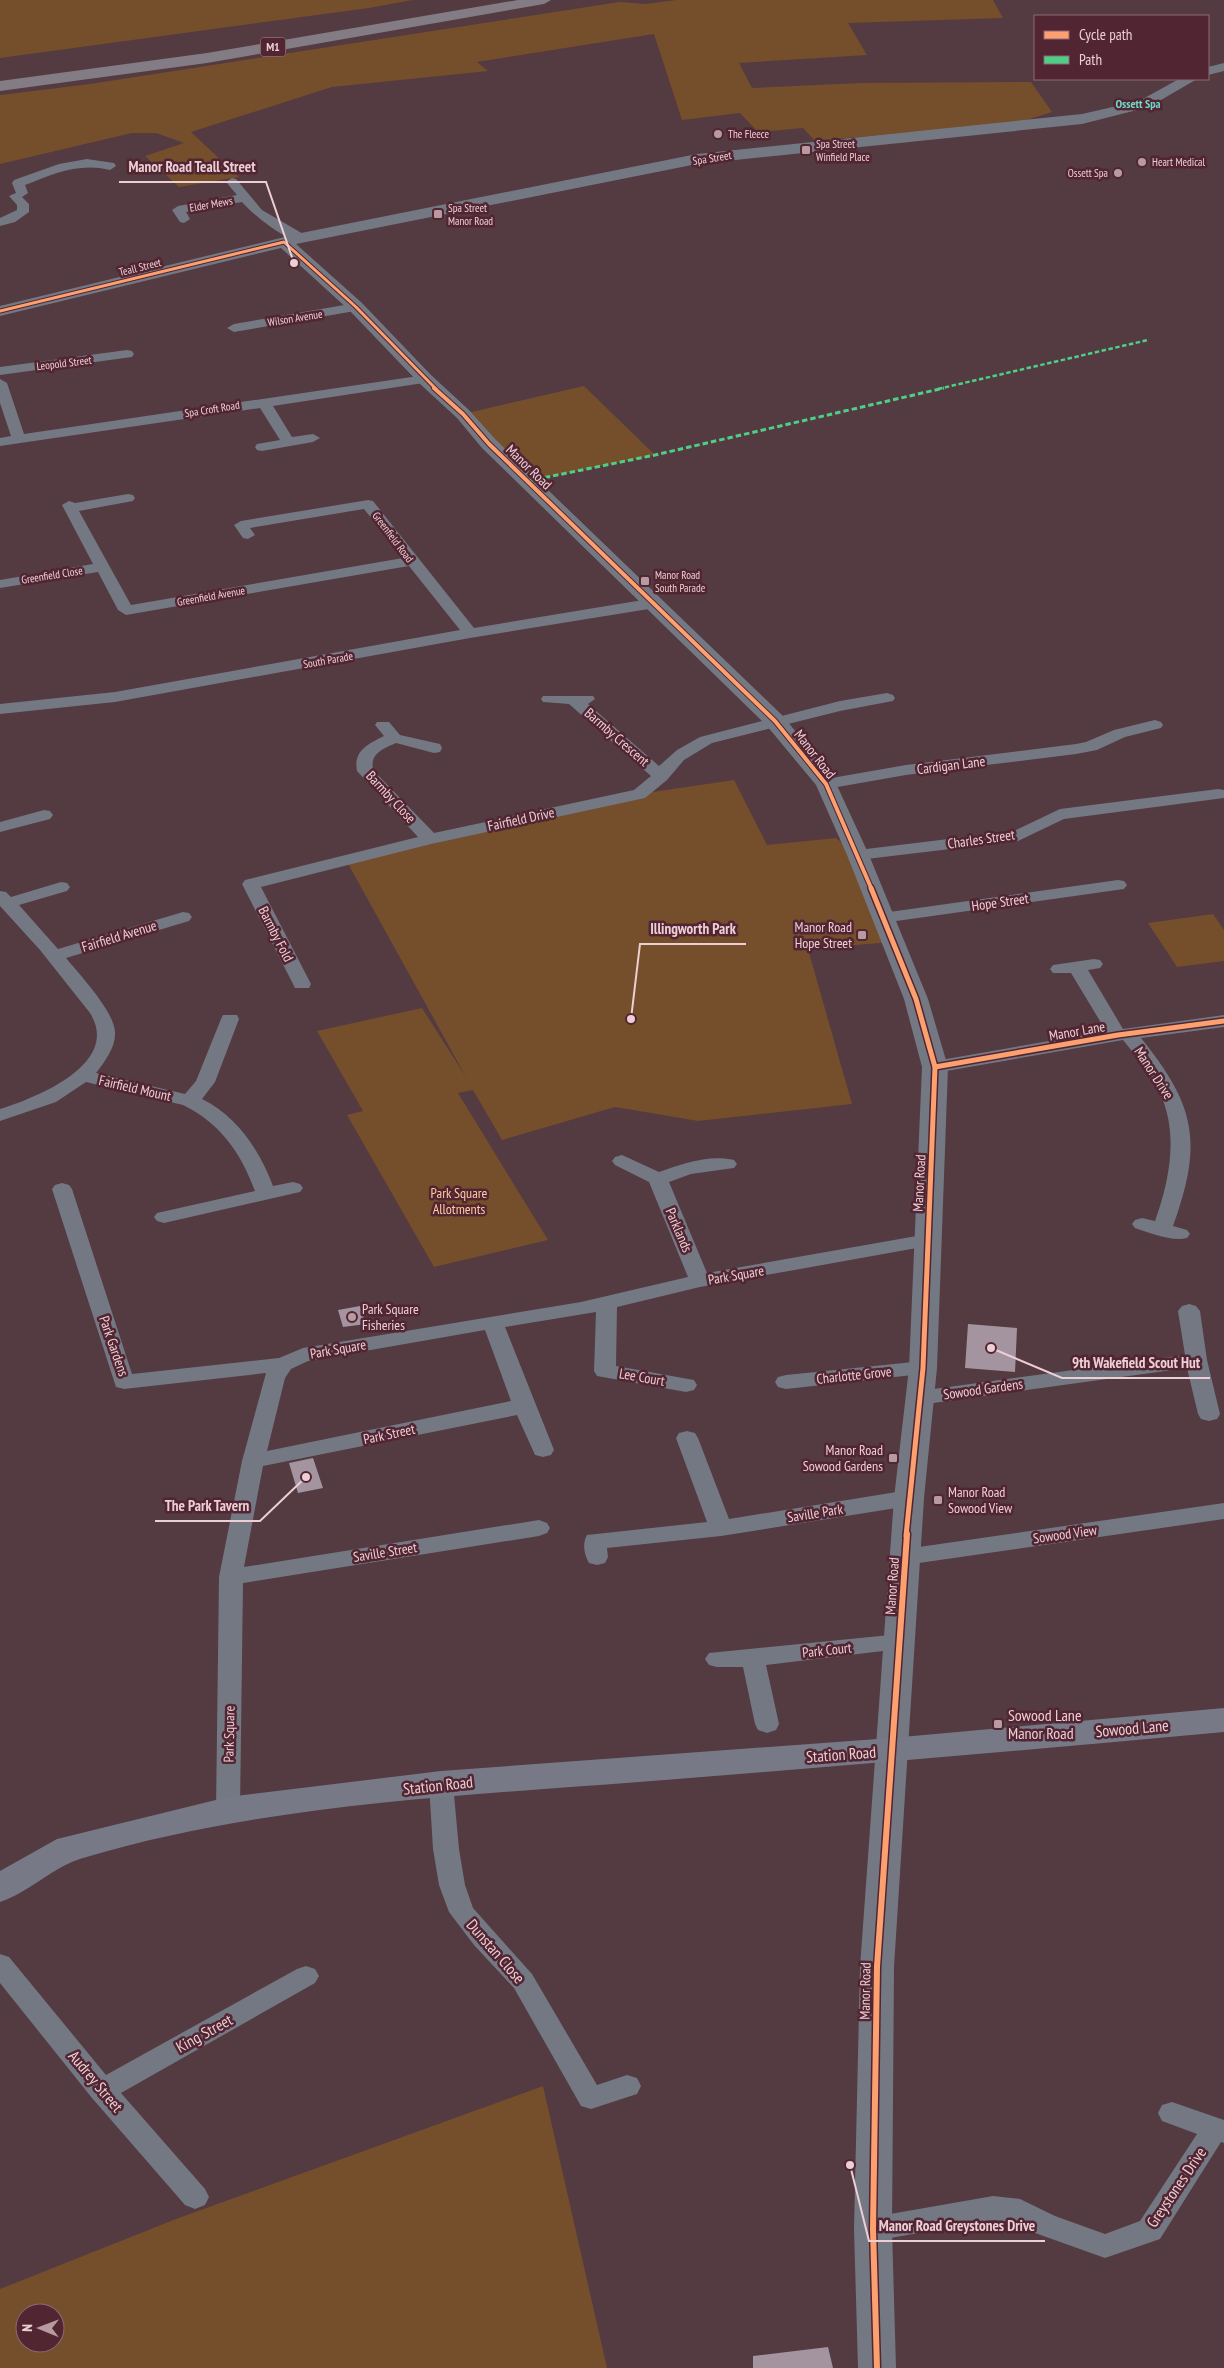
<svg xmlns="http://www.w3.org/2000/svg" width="1224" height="2368" font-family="'PT Sans Narrow',sans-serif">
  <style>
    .green { fill: #754e2c; fill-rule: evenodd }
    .building { fill: #a494a0 }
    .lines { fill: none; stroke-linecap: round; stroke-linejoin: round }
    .minor { fill: #737883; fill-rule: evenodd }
    .tertiary { fill: #737883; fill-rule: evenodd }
    .secondary { fill: #777a86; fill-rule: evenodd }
    .motorway { fill: #837c84; fill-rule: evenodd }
    .quiet-far1 { stroke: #4dcf88; stroke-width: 2.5; stroke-dasharray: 4.5 2.5; stroke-linecap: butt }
    .quiet { stroke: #4dcf88; stroke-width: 3; stroke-dasharray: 5.5 3; stroke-linecap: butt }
    .cycleway-far3-casing { stroke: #522532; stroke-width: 5 }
    .cycleway-far2-casing { stroke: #522532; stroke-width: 6 }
    .cycleway-far1-casing { stroke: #522532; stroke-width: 8 }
    .cycleway-casing { stroke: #522532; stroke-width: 9 }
    .cycleway-far3 { stroke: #fca06f; stroke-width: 3 }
    .cycleway-far2 { stroke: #fca06f; stroke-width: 4 }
    .cycleway-far1 { stroke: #fca06f; stroke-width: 5 }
    .cycleway { stroke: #fca06f; stroke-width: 6 }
    .poi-dot { fill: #b79ba1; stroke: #522532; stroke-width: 2 }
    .labels { text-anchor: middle; stroke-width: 5; stroke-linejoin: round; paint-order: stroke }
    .far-poi-label { font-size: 11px; fill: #eccfd5; stroke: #522532; text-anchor: start }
    .far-street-label { font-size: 11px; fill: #eccfd5; stroke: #522532 }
    .shield { fill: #522532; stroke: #be9ca4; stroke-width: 1 }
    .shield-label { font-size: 12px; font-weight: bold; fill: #eccfd5 }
    .far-neighbourhood-label { font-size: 12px; font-weight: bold; fill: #6fd7c8; stroke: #522532 }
    .street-label { font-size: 14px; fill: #eccfd5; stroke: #522532 }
    .poi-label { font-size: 14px; fill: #eccfd5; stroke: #522532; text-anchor: end }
    .park-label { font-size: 14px; fill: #fecc9f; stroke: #522532 }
    .near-poi-label { font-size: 16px; fill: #eccfd5; stroke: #522532; text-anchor: start }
    .near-street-label { font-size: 16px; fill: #eccfd5; stroke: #522532 }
    .leader { fill: none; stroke: #eccfd5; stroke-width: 2 }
    .callout-dot { fill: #eccfd5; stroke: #522532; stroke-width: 2 }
    .callout-label { font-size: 15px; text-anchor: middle; font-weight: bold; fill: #eccfd5; stroke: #522532; stroke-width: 5; stroke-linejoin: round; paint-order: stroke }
  </style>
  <rect width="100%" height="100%" fill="#543a41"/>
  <g class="green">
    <polygon points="0,0 413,0 369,8 0,58"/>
    <polygon points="676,0 993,0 1003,18 848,23 867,55 739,63 752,88 861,83 1031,82 1052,112 1020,122 815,141 803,128 758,132 740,113 682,120 654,34 477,62 488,71 332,87 191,132 239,177 179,187 145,156 184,143 156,133 132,133 0,164 0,95 90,84 619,2 645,4"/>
    <polygon points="584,386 655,455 528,481 463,414"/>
    <polygon points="734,780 767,845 836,838 858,855 892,942 808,949 852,1104 698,1121 615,1107 502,1140 473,1090 458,1093 548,1240 434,1267 347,1115 363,1111 317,1031 422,1008 466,1077 346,860 639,794"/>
    <polygon points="1213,914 1224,930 1224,961 1177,967 1148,923"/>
    <path d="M543,2086L607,2368H0V2289L176,2219ZM25,2313H55V2343H25Z"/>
  </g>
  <g class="building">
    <polygon points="360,1306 366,1324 343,1327 338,1310"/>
    <polygon points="968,1324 1017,1328 1015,1372 965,1368"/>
    <polygon points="313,1458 323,1488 298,1493 289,1463"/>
    <polygon points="828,2347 833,2368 753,2368 753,2356"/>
  </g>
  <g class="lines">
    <g class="minor">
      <path d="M87,159L114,163L116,166L110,170C79,162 53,174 25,185L28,193L22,197L29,204V212L15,222L0,226V218L17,210V205L9,196L16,193L12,183L14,180L59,164Z"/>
      <path d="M232,178L236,179L262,210L305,235L307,238L305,241C290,245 252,214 242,202L186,212L190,219L184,223L180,222L172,210L178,206L237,195L226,182Z"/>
      <polygon points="356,303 363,307 361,310 234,332 227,328 234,324"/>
      <polygon points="127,350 132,351 134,354 132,357 0,375 0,367"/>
      <polygon points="425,375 432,379 430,382 273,406 292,437 313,434 320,438 313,442 262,451 257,450 255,447 257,444 280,440 260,408 0,446 0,438 11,436 0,403 0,379 7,383 24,434"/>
      <polygon points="128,494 133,495 135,498 133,501 79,511 131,605 403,558 364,509 250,528 255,535 248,539 243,538 234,525 241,521 368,500 373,501 474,628 655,598 663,603 655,608 470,638 115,702 0,714 0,704 115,692 460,630 409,566 126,615 118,610 98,572 0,588 0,580 93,564 62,505 69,501 75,503"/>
      <path d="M887,693L893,695L895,698L893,701L840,711L712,743L684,760L667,780L645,798L431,844L261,887L311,984L309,988H295L293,984L242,884L245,880L418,837L357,771C353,751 368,744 384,736L375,725L377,722H389L400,735L440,744L442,748L440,752L434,753L396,743C383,749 370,753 373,770L434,833L634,790L651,776L569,704L543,702L541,699L543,696H593L595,699L588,704L659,766L677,750L700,737L840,701Z"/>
      <polygon points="1155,720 1161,722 1163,725 1161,728 1125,737 1097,750 1076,754 906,775 826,789 820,788 818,784 820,780 826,779 906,765 1076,744 1086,742 1114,730"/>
      <polygon points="1218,789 1224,790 1224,798 1064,819 1018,841 858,860 852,859 849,855 852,851 858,850 1014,831 1060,809"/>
      <polygon points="44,810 50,811 53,815 50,819 0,832 0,822"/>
      <polygon points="1118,880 1124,881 1127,885 1124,889 882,923 876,922 873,918 876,914 882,913"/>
      <path d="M61,882L67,883L70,887L67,891L19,905L58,949L183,912L189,913L192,917L189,921L66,958C80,975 114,1011 115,1032C116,1047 105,1061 96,1073L185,1094L196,1081L221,1019L223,1015H237L239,1019L215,1082L202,1099C237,1116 260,1151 273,1186L293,1182L300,1184L303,1188L300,1192L164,1223L157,1221L154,1217L157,1213L255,1191C241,1153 220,1123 183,1105L86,1082L56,1102L0,1121V1109C35,1098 122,1064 90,1013L40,950L0,906V891L6,892L11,897Z"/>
      <path d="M1094,959L1100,960L1103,964L1100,968L1088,970L1123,1029L1224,1015V1027L1141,1038C1196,1106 1203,1143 1173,1226L1187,1230L1190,1234L1187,1238C1172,1242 1150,1233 1135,1228L1132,1224L1135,1220L1142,1218L1155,1221C1171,1176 1180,1127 1155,1083C1147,1067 1134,1054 1123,1040L935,1073L928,1071L925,1067L928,1063L935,1061L1106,1031L1071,973H1053L1050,969L1053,965Z"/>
      <path d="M622,1155L659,1172C681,1164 710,1154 734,1160L737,1164L734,1168L691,1174L669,1182L707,1273L928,1234L935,1236L938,1240L935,1244L928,1246L700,1287L617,1307L616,1366L694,1380L697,1385L694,1390L686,1392L597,1376L594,1371L596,1312L505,1327L554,1450L551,1455L543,1457L535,1455L517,1415L263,1466L244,1567L539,1520L547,1523L550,1528L547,1533L539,1536L243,1583L240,1810L237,1817L228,1819L219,1817L216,1810L219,1577L242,1461L266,1373L124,1389L116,1387L52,1189L55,1185L62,1183L69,1185L72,1189L132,1374L279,1358L303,1348L581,1302L688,1277L649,1182L615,1165L612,1161L615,1157ZM485,1330L511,1401L267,1451L285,1378L291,1369L308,1361Z"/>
      <polygon points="1189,1304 1196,1306 1200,1311 1207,1360 1220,1414 1217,1419 1209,1421 1201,1419 1198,1414 1187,1368 919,1405 911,1403 908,1398 911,1393 919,1391 1185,1355 1178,1311 1182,1306"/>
      <polygon points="923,1361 931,1363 934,1368 931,1373 786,1389 778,1387 775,1382 778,1377 786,1375"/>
      <path d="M687,1431L695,1433L698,1438L729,1519L909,1490L917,1493L920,1498L917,1503L909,1506L721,1536L607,1548L608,1557L605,1563L597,1565L589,1563C584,1554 582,1544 587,1535L707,1522L676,1438L679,1433Z"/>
      <polygon points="1224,1503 1224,1519 905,1565 897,1563 894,1557 897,1551 905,1549"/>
      <polygon points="900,1634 908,1636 912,1642 908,1648 766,1665 779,1724 776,1730 767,1733 758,1730 755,1724 743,1667 717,1667 709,1665 705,1659 709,1653"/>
      <polygon points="441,1775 450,1777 453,1784 459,1849 465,1885 473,1908 532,1974 597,2085 627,2075 637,2078 641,2086 637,2094 591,2109 581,2106 514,1988 474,1945 449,1912 439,1885 433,1849 429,1784 432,1777"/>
      <polygon points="0,1954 9,1957 106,2075 297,1969 306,1966 315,1969 319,1976 315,1983 121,2093 205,2189 209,2197 205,2205 195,2209 185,2205 92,2098 0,1983"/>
      <polygon points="1172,2102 1224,2120 1224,2143 1221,2142 1160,2239 1105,2258 1035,2233 1015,2222 993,2220 873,2241 863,2238 859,2229 863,2220 873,2217 993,2196 1020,2199 1055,2216 1105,2234 1140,2221 1197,2134 1162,2121 1158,2113 1162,2105"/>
    </g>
    <g class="tertiary">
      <polygon points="1224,63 1224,71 1208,75 1208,67"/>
      <polygon points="1179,79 1197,79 1149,107 1082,124 697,164 296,244 362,303 431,375 469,410 496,440 783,716 834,779 869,855 928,999 948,1067 937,1368 924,1498 894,1967 892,2229 896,2368 858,2368 854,2229 860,1967 894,1498 909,1368 922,1067 904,999 847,855 816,785 767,726 482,448 457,418 419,383 350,311 281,248 0,316 0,306 301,233 697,154 1082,114 1139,101"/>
    </g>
    <path class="secondary" d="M1224,1708V1732C1029,1750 834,1767 639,1782C455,1796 260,1805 83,1858C54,1866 30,1892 0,1902V1871L57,1839L228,1797L441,1771L891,1738Z"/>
    <polygon class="motorway" points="518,0 551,0 544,4 207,63 0,91 0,81 207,53"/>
    <polyline class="quiet-far1" points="938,389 1148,340"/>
    <polyline class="quiet" points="528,481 655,455 944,388"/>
    <g class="cycleway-far3-casing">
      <polyline id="cycleway-far3" points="0,311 284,242 356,307 436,389"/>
    </g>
    <g class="cycleway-far2-casing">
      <polyline id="cycleway-far2" points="434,388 463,414 489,444 775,721 826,784 872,890"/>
    </g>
    <g class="cycleway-far1-casing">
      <g id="cycleway-far1">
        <polyline points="871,888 916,999 935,1067 923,1368 906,1536"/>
        <polyline points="935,1067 1118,1035 1224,1021"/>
      </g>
    </g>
    <g class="cycleway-casing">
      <polyline id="cycleway" points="877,2368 873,2229 877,1967 907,1534"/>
    </g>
    <use href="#cycleway-far3" class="cycleway-far3"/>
    <use href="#cycleway-far2" class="cycleway-far2"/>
    <use href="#cycleway-far1" class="cycleway-far1"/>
    <use href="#cycleway" class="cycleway"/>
  </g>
  <g class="poi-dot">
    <circle cx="718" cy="134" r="5"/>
    <rect x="801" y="145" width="10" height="10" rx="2.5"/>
    <circle cx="1142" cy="162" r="5"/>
    <circle cx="1118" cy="173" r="5"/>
    <rect x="433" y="209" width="10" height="10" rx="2.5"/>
    <rect x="640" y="576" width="10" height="10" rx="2.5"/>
    <rect x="857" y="930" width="10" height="10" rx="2.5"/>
    <circle cx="352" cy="1317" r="5"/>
    <rect x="888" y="1453" width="10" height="10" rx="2.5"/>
    <rect x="933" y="1495" width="10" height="10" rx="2.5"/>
    <rect x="993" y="1719" width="10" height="10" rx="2.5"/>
  </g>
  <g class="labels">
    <g class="far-poi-label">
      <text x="728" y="138">The Fleece</text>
      <text x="816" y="148">Spa Street<tspan x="816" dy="13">Winfield Place</tspan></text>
      <text x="1152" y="166">Heart Medical</text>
      <text x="1108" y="177" text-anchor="end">Ossett Spa</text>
      <text x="448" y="212">Spa Street<tspan x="448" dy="13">Manor Road</tspan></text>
      <text x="655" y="579">Manor Road<tspan x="655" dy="13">South Parade</tspan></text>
    </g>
    <g class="far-street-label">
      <text transform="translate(712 158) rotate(-9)" y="4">Spa Street</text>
      <text transform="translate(211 204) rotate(-10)" y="4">Elder Mews</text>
      <text transform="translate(140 267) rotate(-14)" y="4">Teall Street</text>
      <text transform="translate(295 318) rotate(-9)" y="4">Wilson Avenue</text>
      <text transform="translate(64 363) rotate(-7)" y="4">Leopold Street</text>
      <text transform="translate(212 409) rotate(-9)" y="4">Spa Croft Road</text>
      <text transform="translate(393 537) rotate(53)" y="4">Greenfield Road</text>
      <text transform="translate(52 575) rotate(-9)" y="4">Greenfield Close</text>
      <text transform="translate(211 596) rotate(-10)" y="4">Greenfield Avenue</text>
      <text transform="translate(328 660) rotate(-10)" y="4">South Parade</text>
    </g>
    <rect class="shield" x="260.5" y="37.5" width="25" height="19" rx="4"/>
    <g class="shield-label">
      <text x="273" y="51">M1</text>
    </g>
    <g class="far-neighbourhood-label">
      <text x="1138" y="108">Ossett Spa</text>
    </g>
    <g class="street-label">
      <text transform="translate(529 467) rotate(44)" y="5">Manor Road</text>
      <text transform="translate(617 737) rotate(41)" y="5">Barmby Crescent</text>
      <text transform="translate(815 754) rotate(52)" y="5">Manor Road</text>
      <text transform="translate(951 765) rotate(-7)" y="5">Cardigan Lane</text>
      <text transform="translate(391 797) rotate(47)" y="5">Barmby Close</text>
      <text transform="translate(521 819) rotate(-12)" y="5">Fairfield Drive</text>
      <text transform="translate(981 839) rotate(-8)" y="5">Charles Street</text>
      <text transform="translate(1000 902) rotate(-8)" y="5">Hope Street</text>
      <text transform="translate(276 934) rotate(63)" y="5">Barmby Fold</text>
      <text transform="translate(119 936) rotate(-17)" y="5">Fairfield Avenue</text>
      <text transform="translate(1077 1031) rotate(-10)" y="5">Manor Lane</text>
      <text transform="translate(1154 1073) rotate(57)" y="5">Manor Drive</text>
      <text transform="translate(135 1088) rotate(13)" y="5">Fairfield Mount</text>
      <text transform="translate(919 1183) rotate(-87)" y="5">Manor Road</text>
      <text transform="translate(679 1230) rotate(67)" y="5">Parklands</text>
      <text transform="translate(736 1275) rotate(-10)" y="5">Park Square</text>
      <text transform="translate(114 1346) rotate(71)" y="5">Park Gardens</text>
      <text transform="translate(338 1349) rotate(-10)" y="5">Park Square</text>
      <text transform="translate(854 1375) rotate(-6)" y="5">Charlotte Grove</text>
      <text transform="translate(642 1377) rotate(10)" y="5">Lee Court</text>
      <text transform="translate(983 1389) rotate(-8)" y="5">Sowood Gardens</text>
      <text transform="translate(389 1434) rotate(-12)" y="5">Park Street</text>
      <text transform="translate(815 1513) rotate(-9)" y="5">Saville Park</text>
      <text transform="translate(1065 1534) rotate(-8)" y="5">Sowood View</text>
      <text transform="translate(385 1552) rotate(-9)" y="5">Saville Street</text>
      <text transform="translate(892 1586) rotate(-86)" y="5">Manor Road</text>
      <text transform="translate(827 1650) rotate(-6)" y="5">Park Court</text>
      <text transform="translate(229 1734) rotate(-89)" y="5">Park Square</text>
      <text transform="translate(865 1991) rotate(-89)" y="5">Manor Road</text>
    </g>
    <g class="poi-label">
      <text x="852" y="932">Manor Road<tspan x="852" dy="16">Hope Street</tspan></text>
      <text x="362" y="1314" text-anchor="start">Park Square<tspan x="362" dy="16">Fisheries</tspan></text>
      <text x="883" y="1455">Manor Road<tspan x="883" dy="16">Sowood Gardens</tspan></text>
      <text x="948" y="1497" text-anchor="start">Manor Road<tspan x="948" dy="16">Sowood View</tspan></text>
    </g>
    <g class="park-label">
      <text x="459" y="1198">Park Square<tspan x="459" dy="16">Allotments</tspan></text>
    </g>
    <g class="near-poi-label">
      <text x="1008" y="1721">Sowood Lane<tspan x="1008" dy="18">Manor Road</tspan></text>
    </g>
    <g class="near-street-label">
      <text transform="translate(1132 1728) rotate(-5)" y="6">Sowood Lane</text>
      <text transform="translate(841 1754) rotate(-4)" y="6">Station Road</text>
      <text transform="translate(438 1785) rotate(-6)" y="6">Station Road</text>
      <text transform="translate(496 1951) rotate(49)" y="6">Dunstan Close</text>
      <text transform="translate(204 2033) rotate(-29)" y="6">King Street</text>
      <text transform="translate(96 2081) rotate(50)" y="6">Audrey Street</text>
      <text transform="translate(1176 2187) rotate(-56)" y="6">Greystones Drive</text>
    </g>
  </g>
  <path class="leader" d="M294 263L266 182H119M631 1019L640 944H746M991 1348L1062 1378H1210M306 1477L260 1521H155M850 2165L869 2241H1045"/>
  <g class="callout-dot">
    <circle cx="294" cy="263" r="5"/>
    <circle cx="631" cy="1019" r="5"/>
    <circle cx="991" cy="1348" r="5"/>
    <circle cx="306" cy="1477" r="5"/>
    <circle cx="850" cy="2165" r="5"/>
  </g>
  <g class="callout-label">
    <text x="192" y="172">Manor Road Teall Street</text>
    <text x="693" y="934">Illingworth Park</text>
    <text x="1136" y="1368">9th Wakefield Scout Hut</text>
    <text x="207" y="1511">The Park Tavern</text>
    <text x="957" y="2231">Manor Road Greystones Drive</text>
  </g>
  <rect x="1034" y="15" width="175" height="65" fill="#522532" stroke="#906973"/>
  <rect x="1044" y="31" width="25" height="8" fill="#fca06f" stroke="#906973"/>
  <text x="1079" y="40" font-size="15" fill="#eccfd5">Cycle path</text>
  <rect x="1044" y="56" width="25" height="8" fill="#4dcf88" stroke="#906973"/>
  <text x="1079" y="65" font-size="15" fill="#eccfd5">Path</text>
  <g transform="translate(40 2328) rotate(271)"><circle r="24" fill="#522532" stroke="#906973"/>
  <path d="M0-4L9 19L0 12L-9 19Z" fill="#b79ba1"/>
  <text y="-8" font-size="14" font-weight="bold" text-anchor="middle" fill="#eccfd5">N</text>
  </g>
</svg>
